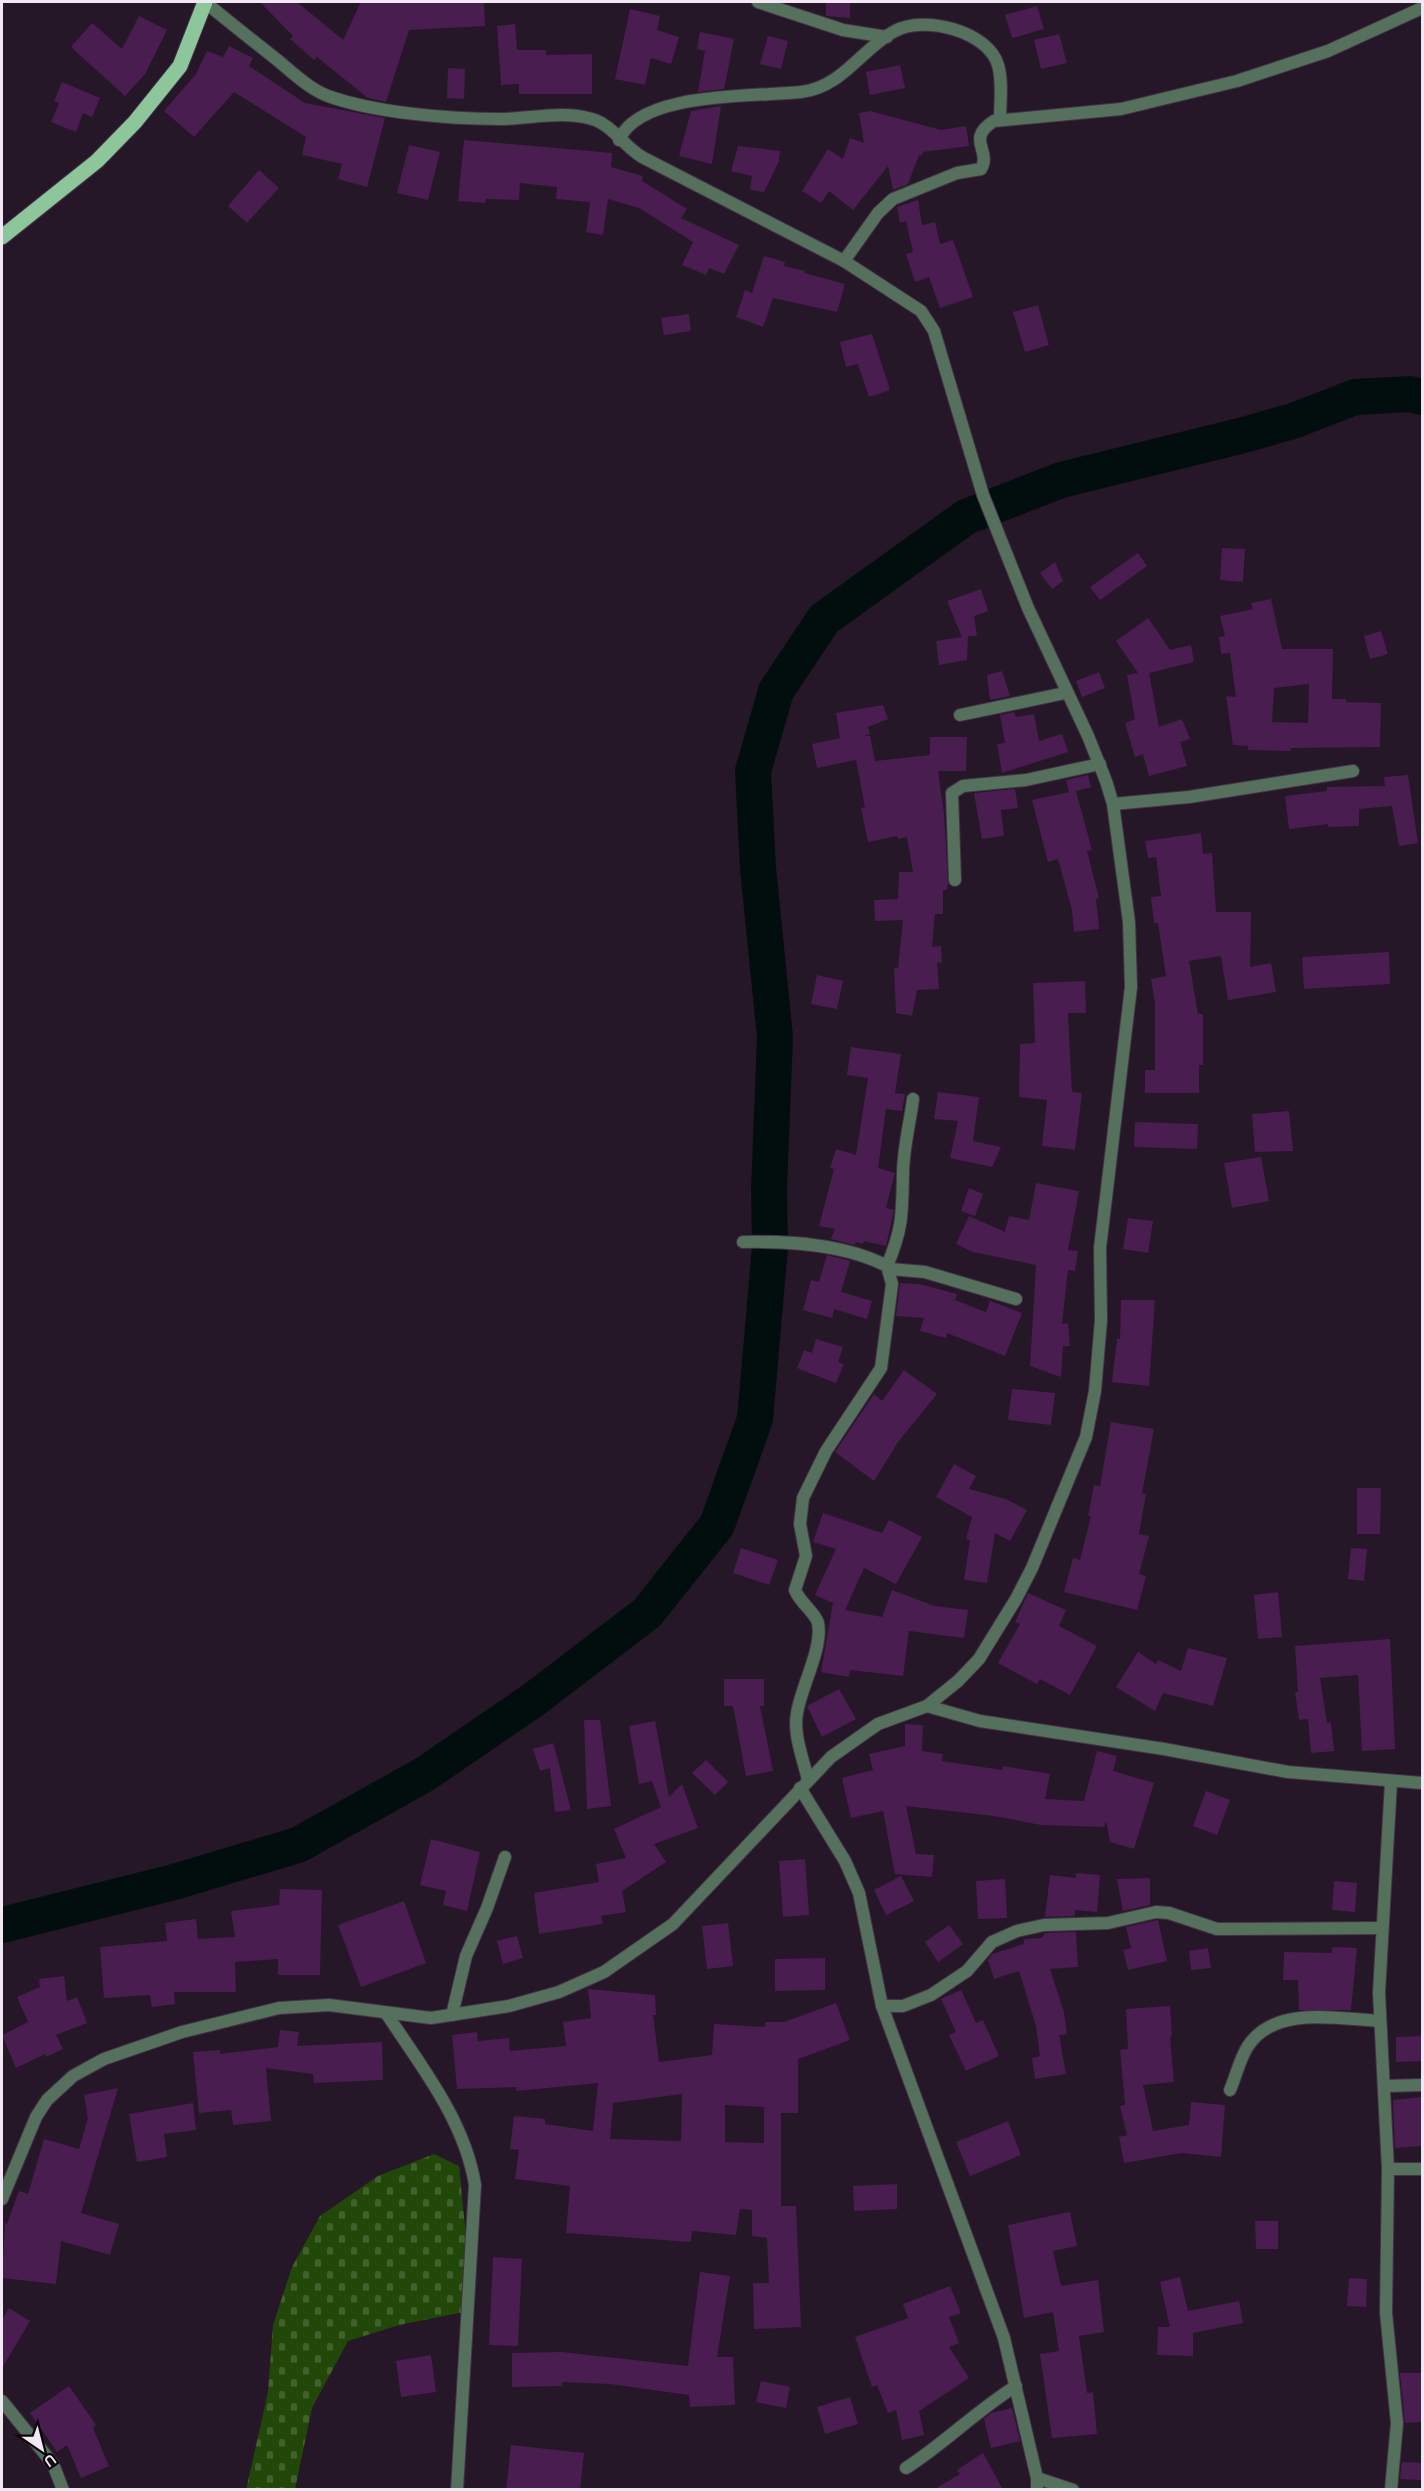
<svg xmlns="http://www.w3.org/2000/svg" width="1424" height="2491" font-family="Karla,sans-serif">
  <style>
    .cemetery { fill: url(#cemetery-stones) }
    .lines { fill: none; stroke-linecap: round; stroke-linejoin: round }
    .river { stroke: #020e0e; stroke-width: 36 }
    .building { fill: #491d50; fill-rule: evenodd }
    .minor-casing { stroke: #423444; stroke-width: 14 }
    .primary-casing { stroke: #423444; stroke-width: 17 }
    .minor { stroke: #55705c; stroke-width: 12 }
    .primary { stroke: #8dc69b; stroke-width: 15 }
  </style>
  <defs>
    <pattern id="cemetery-stones" width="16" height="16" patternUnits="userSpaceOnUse" patternTransform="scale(1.5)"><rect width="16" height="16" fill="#214809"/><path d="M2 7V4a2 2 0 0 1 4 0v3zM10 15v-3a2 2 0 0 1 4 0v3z" fill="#42622d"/></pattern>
  </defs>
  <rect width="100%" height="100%" fill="#251727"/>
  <polygon class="cemetery" points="434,2154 459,2166 468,2257 464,2312 399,2325 348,2341 312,2408 295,2489 246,2490 268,2392 273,2325 292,2267 320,2216 378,2176"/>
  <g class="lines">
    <polyline class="river" points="2,1925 174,1882 298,1845 425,1774 533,1700 647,1613 717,1525 755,1419 770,1247 769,1189 775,1037 758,868 753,771 776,691 824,619 966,517 1061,480 1240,436 1293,421 1355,397 1410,394 1422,397"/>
  </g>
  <g class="building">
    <polygon points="260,2 297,2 343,40 361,2 484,2 485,26 409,30 386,102 368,98 317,57 314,60 290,39 293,36"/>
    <polygon points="826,2 850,2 850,18 826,16"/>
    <polygon points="1037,6 1044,29 1012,38 1005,15"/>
    <polygon points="630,9 660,16 657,30 679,37 671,64 651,58 645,85 615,79"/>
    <polygon points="139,16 167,30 145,74 125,96 71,47 92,23 122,49"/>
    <polygon points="515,24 517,50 546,50 546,55 592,54 592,94 519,94 519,84 501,85 497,26"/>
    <polygon points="700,32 734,39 724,89 698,92 705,51 697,49"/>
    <polygon points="1059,34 1067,63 1041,69 1034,40"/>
    <polygon points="768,36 788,41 781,69 760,64"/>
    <polygon points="229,46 253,58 249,66 305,103 385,118 367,187 338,179 342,164 302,155 306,137 234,92 194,137 164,111 196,74 207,51 223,57"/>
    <polygon points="900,65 905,88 870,95 866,72"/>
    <polygon points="448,68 465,69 464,99 447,98"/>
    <polygon points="62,82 100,98 92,117 83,113 76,132 51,122 59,103 54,101"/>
    <polygon points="721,106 712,164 679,156 691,111"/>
    <polygon points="870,111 941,130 966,126 969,146 923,152 922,155 919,155 908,184 893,190 888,166 853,210 829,191 821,203 802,191 828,149 843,159 850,138 864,143 859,113"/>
    <polygon points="464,140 612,153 611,167 643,176 642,181 687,209 681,218 739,245 724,274 709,268 706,275 682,265 693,242 639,208 608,199 603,235 586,232 590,202 556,199 557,187 520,183 519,200 486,199 485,203 458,201"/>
    <polygon points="409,145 440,152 428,200 397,193"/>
    <polygon points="738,146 780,151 779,161 764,192 750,190 752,176 731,171"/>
    <polygon points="259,170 279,188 247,223 228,206"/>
    <polygon points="918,200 922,225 935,222 940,244 953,240 973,297 940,308 929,277 915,282 906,254 913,252 906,221 900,223 897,207"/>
    <polygon points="764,256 785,262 784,266 805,271 804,273 845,284 837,312 773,298 763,327 736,317 745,290 752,293"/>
    <polygon points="1038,305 1049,345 1025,352 1013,312"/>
    <polygon points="689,314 691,331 664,335 661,318"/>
    <polygon points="872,334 890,390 869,397 858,364 846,367 840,342"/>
    <polygon points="1222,548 1245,549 1243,582 1220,580"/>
    <polygon points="1138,553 1147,566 1100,600 1090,587"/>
    <polygon points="1055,562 1063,581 1052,589 1040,573"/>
    <polygon points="981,589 988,611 974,616 977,636 968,636 967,660 939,665 936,641 962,637 947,601"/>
    <path d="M1271,599L1282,649H1333L1332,699H1346V702L1381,703L1380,747L1291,748V751L1248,750V746L1233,745L1226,696L1236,697L1230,653L1221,654L1219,637L1225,636L1220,616L1253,609L1251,603ZM1309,684L1308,723L1272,722L1274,688Z"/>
    <polygon points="1148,618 1170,650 1191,645 1194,662 1149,673 1159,727 1182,719 1190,739 1180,742 1187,766 1149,776 1143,754 1135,757 1125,723 1135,719 1127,675 1138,673 1116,641"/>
    <polygon points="1381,631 1388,654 1370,659 1364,636"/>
    <polygon points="1002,671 1010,696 990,700 987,675"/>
    <polygon points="1099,672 1105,688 1082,697 1076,681"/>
    <polygon points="883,705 888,719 868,727 870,734 864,736 870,736 875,761 930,755 930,737 967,737 966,771 938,771 944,813 948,883 947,890 943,890 943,914 935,914 932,947 941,946 942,962 937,963 939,989 917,990 912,1016 896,1013 894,968 898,968 903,920 875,921 874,900 898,899 899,872 913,872 907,837 898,839 897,836 868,842 861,808 865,807 856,760 817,768 812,744 840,738 836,713"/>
    <polygon points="1014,712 1016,717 1034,714 1039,741 1062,734 1068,752 1002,773 997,744 1005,743 1000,715"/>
    <polygon points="1088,775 1091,787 1076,791 1092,850 1087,851 1099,898 1096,899 1099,929 1074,932 1072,910 1058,859 1048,862 1032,800 1069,792 1066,780"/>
    <polygon points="1408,775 1418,843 1399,846 1392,806 1359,809 1359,826 1328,827 1328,824 1289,829 1285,796 1327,791 1327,787 1385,786 1384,777"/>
    <polygon points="1015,789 1018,808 1001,810 1004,836 982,839 974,793"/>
    <polygon points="1201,833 1203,854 1212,853 1216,912 1251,912 1250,967 1271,963 1276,992 1228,1000 1221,956 1189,961 1198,1014 1203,1014 1203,1065 1199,1065 1199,1093 1145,1093 1145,1070 1155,1070 1155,1004 1151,979 1166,976 1158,923 1154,923 1151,897 1161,896 1156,857 1148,858 1145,841"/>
    <polygon points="1389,952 1390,984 1304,989 1302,957"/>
    <polygon points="817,975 843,981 837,1009 811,1004"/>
    <polygon points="1085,981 1086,1013 1068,1013 1072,1092 1082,1093 1075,1150 1042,1146 1047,1100 1019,1097 1020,1044 1035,1043 1033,983"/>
    <polygon points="851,1047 901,1054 895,1093 905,1094 902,1111 886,1109 878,1168 895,1173 886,1208 894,1210 886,1246 864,1241 863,1244 856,1242 855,1245 831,1239 835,1229 819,1226 834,1169 830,1168 836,1149 856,1155 868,1078 847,1075"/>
    <polygon points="938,1092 979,1097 973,1141 1001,1147 992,1167 950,1158 958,1121 934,1119"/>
    <polygon points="1289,1111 1293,1151 1255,1152 1252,1114"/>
    <polygon points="1135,1122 1198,1124 1197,1149 1134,1147"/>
    <polygon points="1261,1157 1269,1201 1232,1208 1224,1163"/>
    <polygon points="1036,1183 1079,1191 1068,1250 1078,1251 1075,1271 1068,1270 1062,1324 1068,1323 1070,1346 1063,1346 1061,1377 1030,1366 1036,1265 973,1252 956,1244 969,1216 1005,1232 1009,1216 1029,1220"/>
    <polygon points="969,1188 983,1194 975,1216 961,1211"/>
    <polygon points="1128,1218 1153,1221 1148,1253 1123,1249"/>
    <polygon points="827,1255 850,1261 841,1292 872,1301 867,1319 834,1309 832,1318 803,1310 811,1280 819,1282"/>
    <polygon points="900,1283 919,1284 957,1294 955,1300 986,1312 990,1301 1022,1313 1005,1356 947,1333 946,1338 920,1331 924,1318 896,1316"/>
    <polygon points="1121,1300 1155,1300 1149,1386 1112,1382 1117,1339 1120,1339"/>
    <polygon points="816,1339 843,1347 838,1362 844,1364 836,1383 797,1368 804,1350 812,1353"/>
    <polygon points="904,1370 937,1394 898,1442 874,1481 835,1452 874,1394 882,1401"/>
    <polygon points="1012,1389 1055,1393 1051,1425 1008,1420"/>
    <polygon points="1111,1422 1154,1429 1142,1494 1146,1494 1139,1534 1149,1536 1139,1574 1146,1576 1137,1610 1064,1592 1073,1558 1080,1560 1091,1516 1088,1516 1094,1485 1100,1486"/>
    <polygon points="954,1464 976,1476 969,1489 1006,1499 1027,1510 1010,1541 995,1533 987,1583 964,1580 970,1540 966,1539 972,1517 936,1497"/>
    <polygon points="1357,1488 1381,1488 1380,1534 1357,1534"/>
    <polygon points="823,1513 882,1533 889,1520 922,1537 896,1584 864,1568 845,1610 882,1617 892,1590 934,1606 968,1610 964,1638 909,1631 903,1676 850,1670 849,1677 821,1672 833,1603 815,1595 836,1549 813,1542"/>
    <polygon points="741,1548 778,1560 769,1585 733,1573"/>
    <polygon points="1351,1548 1367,1549 1364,1581 1348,1579"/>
    <polygon points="1278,1592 1282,1637 1258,1639 1254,1595"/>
    <polygon points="1028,1593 1066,1610 1059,1626 1097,1646 1070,1695 1040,1679 1037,1684 998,1663 1020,1624 1015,1622"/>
    <polygon points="1390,1639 1395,1749 1362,1751 1358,1675 1320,1678 1327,1723 1331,1722 1334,1751 1311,1753 1308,1719 1299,1720 1295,1692 1298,1692 1295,1646"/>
    <polygon points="1188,1648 1227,1658 1213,1706 1163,1693 1155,1711 1116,1687 1138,1652 1156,1664 1158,1660 1181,1671"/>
    <polygon points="724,1679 764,1679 764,1706 760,1706 773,1771 746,1776 733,1706 724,1706"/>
    <polygon points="839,1689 856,1719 822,1737 807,1706"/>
    <polygon points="584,1720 600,1720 611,1806 587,1809"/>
    <polygon points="655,1721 669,1797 682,1784 698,1828 654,1844 666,1862 622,1891 626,1912 601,1916 603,1924 539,1934 534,1893 599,1882 596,1864 626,1858 614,1829 661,1807 652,1781 639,1784 629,1726"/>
    <polygon points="905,1724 923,1725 922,1751 943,1754 942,1761 1002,1770 1003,1766 1050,1774 1045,1799 1084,1801 1097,1751 1117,1756 1113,1771 1154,1783 1134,1849 1110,1842 1106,1821 1104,1827 1041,1825 994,1816 906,1806 916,1854 934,1855 932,1877 895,1874 883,1811 851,1818 842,1778 873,1770 869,1754 905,1746"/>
    <polygon points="553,1743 559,1764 571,1810 555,1812 550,1768 540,1771 533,1749"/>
    <polygon points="706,1760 728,1782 715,1795 692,1773"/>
    <polygon points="1206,1791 1230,1800 1217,1835 1193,1826"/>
    <polygon points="431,1839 480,1852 467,1911 443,1905 446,1891 420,1885"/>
    <polygon points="805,1859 809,1915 783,1917 779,1861"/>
    <polygon points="1076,1873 1100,1875 1097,1912 1075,1910 1075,1916 1045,1917 1050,1875 1076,1878"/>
    <polygon points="901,1876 914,1901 886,1915 874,1890"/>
    <polygon points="1150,1878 1150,1905 1123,1911 1117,1879"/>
    <polygon points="1005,1879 1007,1918 978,1919 976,1881"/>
    <polygon points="1334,1881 1357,1883 1355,1912 1332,1910"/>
    <polygon points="280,1889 322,1890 320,1975 278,1975 278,1959 235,1962 236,1992 174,1992 175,2004 152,2007 150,1995 104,1998 100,1947 167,1941 165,1923 196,1919 198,1939 235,1937 231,1911 279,1905"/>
    <polygon points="404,1901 426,1963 361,1987 338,1925"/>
    <polygon points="1158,1920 1167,1961 1128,1970 1123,1950 1131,1948 1126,1927"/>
    <polygon points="728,1923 733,1966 707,1969 702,1926"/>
    <polygon points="949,1925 963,1944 938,1962 925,1942"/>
    <polygon points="1076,1932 1078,1967 1050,1969 1064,2012 1067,2034 1059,2035 1066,2074 1035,2079 1032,2058 1040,2056 1036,2026 1019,1971 994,1979 988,1960 992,1954 1024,1944 1024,1939 1042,1938 1045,1933"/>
    <polygon points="517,1936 523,1958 503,1964 497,1941"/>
    <polygon points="1332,1947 1357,1948 1351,2010 1299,2010 1298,1980 1283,1980 1284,1952 1332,1953"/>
    <polygon points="1208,1948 1211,1968 1191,1970 1189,1951"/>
    <polygon points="825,1958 825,1990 775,1991 775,1959"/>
    <polygon points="64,1976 67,2001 77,1997 87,2023 56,2035 63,2049 46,2057 45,2054 16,2068 2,2035 28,2022 17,1997 40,1987 39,1979"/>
    <path d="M588,1989L655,1995L656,2015H653L659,2062L712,2055L714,2024L765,2027V2022H784L836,2003L850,2040L798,2059V2113H781V2206H796L801,2327L754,2329L753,2283H769L767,2238L752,2236V2210L740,2209L736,2235L692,2231L691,2242L566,2233L570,2186L515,2179L519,2150L510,2149L514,2116L545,2119V2124L593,2131L598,2083L516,2091L517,2087L457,2089L452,2035L477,2032L478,2041L509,2038L510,2051L566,2046L563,2022L591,2018ZM682,2094L681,2141L610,2139L613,2103ZM725,2105L764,2107V2143L725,2142Z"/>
    <polygon points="961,1990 976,2023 983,2020 999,2056 966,2071 949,2035 956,2032 941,1999"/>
    <polygon points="1170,2006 1172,2036 1170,2037 1174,2082 1143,2085 1153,2131 1189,2125 1191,2102 1225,2105 1221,2157 1181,2153 1124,2163 1119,2137 1127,2135 1120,2106 1125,2105 1120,2050 1128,2049 1126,2009"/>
    <polygon points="280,2030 299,2032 297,2046 382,2042 383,2080 314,2083 313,2074 266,2068 271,2121 233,2125 231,2110 199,2113 193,2052 220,2050 220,2054 278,2047"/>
    <polygon points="1422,2036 1422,2061 1396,2062 1396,2037"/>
    <polygon points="118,2088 81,2213 119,2224 110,2255 61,2241 56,2284 2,2278 5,2223 7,2224 19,2191 28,2194 44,2139 79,2149 88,2118 84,2095"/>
    <polygon points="1422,2097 1422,2146 1395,2148 1393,2100"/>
    <polygon points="193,2103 196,2130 164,2134 167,2157 137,2162 129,2114"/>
    <polygon points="1008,2121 1021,2155 970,2176 956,2142"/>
    <polygon points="897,2184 897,2209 854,2211 853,2186"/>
    <polygon points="1070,2212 1077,2246 1053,2251 1061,2286 1098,2280 1104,2332 1079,2336 1087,2393 1093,2392 1097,2434 1052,2438 1040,2354 1059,2351 1053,2312 1024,2318 1008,2225"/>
    <polygon points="1255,2221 1278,2221 1278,2249 1256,2249"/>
    <polygon points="493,2257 522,2259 518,2346 489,2345"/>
    <polygon points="700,2272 730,2276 717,2357 733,2357 735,2405 690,2407 689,2395 610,2384 562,2382 562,2386 512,2387 512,2353 562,2352 688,2366"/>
    <polygon points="1180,2277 1188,2311 1239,2301 1243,2323 1193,2333 1193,2356 1157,2355 1158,2327 1170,2327 1160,2282"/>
    <polygon points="1349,2278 1367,2279 1366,2307 1347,2306"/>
    <polygon points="950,2286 961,2313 949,2317 959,2343 949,2347 969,2378 919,2411 924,2435 902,2440 896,2410 888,2413 877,2385 872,2387 855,2337 908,2318 903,2304"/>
    <polygon points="9,2308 30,2321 2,2368 2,2319"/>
    <polygon points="431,2355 436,2392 401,2397 396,2361"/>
    <polygon points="1400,2373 1422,2373 1422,2422 1405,2423"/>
    <polygon points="761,2381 790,2387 786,2408 756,2402"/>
    <polygon points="69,2386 96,2425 93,2428 109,2466 81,2478 67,2445 57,2452 30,2413"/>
    <polygon points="850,2397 858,2424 825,2434 817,2407"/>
    <polygon points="1012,2408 1020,2441 991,2448 984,2419 991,2413"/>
    <polygon points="511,2445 584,2453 580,2490 506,2490"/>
    <polygon points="983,2453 1003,2490 933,2490 960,2474 957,2470"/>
    <polygon points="1402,2462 1422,2463 1422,2480 1400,2479"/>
  </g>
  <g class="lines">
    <g class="minor-casing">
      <g id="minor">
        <polyline points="758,2 843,30 887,37"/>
        <path d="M619,140C640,91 755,97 801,92C843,87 862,48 895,31C924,15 988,31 998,65C1003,82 1000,103 1000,120"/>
        <path d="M844,261L878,213L893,199L957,173L981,169C992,151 965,139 994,121L1121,109L1237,81L1328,51L1422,8"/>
        <polyline points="960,715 1065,693"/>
        <polyline points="1113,804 1189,797 1353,771"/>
        <polyline points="955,880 952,793 963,786 1026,780 1100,764"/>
        <path d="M743,1242C790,1241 845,1244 887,1266L892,1284L881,1368L826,1451L803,1498L800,1524L806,1556L795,1590C800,1603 815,1612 818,1623C823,1648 801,1687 797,1713C793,1735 803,1758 808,1780"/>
        <path d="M887,1266C903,1228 902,1214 903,1174C903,1149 910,1123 913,1099"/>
        <polyline points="890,1269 925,1272 1016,1299"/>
        <polyline points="927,1706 980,1721 1164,1749 1288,1772 1422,1783"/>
        <polyline points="1391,1782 1379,1993 1388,2169 1386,2313 1397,2423 1391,2490"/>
        <polyline points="800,1788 845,1861 859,1893 882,2006 1004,2338 1037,2478 1037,2490"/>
        <polyline points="882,2006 903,2006 931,1995 967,1971 992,1942 1017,1931 1044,1925 1108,1923 1156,1912 1169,1913 1217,1929 1381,1928"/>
        <path d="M386,2013C421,2066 465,2121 475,2185L457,2490"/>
        <polyline points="452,2015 466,1956 487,1908 505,1857"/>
        <polyline points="1385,2086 1422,2085"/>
        <path d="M1230,2090C1236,2076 1240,2058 1248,2046C1275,2005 1338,2019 1380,2021"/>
        <polyline points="1388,2169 1422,2169"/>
        <path d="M2,2199L36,2117L47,2100L73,2076L104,2059L182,2032L279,2008L329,2005L431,2018L509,2006L559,1992L604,1972L673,1924L831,1757L878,1724L927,1706L958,1681L979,1659L1016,1599L1032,1568L1086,1437L1095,1391L1101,1320L1100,1248L1131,987L1129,922L1113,804L1106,781L1088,736L1028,608L983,495L934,331L921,311L844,261L642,157C625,147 611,124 592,119C562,110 530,119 500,119C451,119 375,113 328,96C309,89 292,72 276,59C252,40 228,21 205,2"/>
        <polyline points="2,2401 53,2464 63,2490"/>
        <path d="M906,2468C945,2443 976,2411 1016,2386"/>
        <polyline points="1037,2478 1073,2490"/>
      </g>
    </g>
    <g class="primary-casing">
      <polyline id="primary" points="2,237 97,161 135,122 180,66 205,2"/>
    </g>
    <use href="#minor" class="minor"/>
    <use href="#primary" class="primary"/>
  </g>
  <rect width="1424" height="2491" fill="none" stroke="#f2e8f4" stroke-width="6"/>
  <g transform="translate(42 2449) rotate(145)" stroke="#0a050b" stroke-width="4.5" paint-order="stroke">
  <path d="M0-4.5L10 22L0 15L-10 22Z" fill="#f2e8f4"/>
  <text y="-9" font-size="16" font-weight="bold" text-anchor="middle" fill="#f2e8f4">U</text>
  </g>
</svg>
